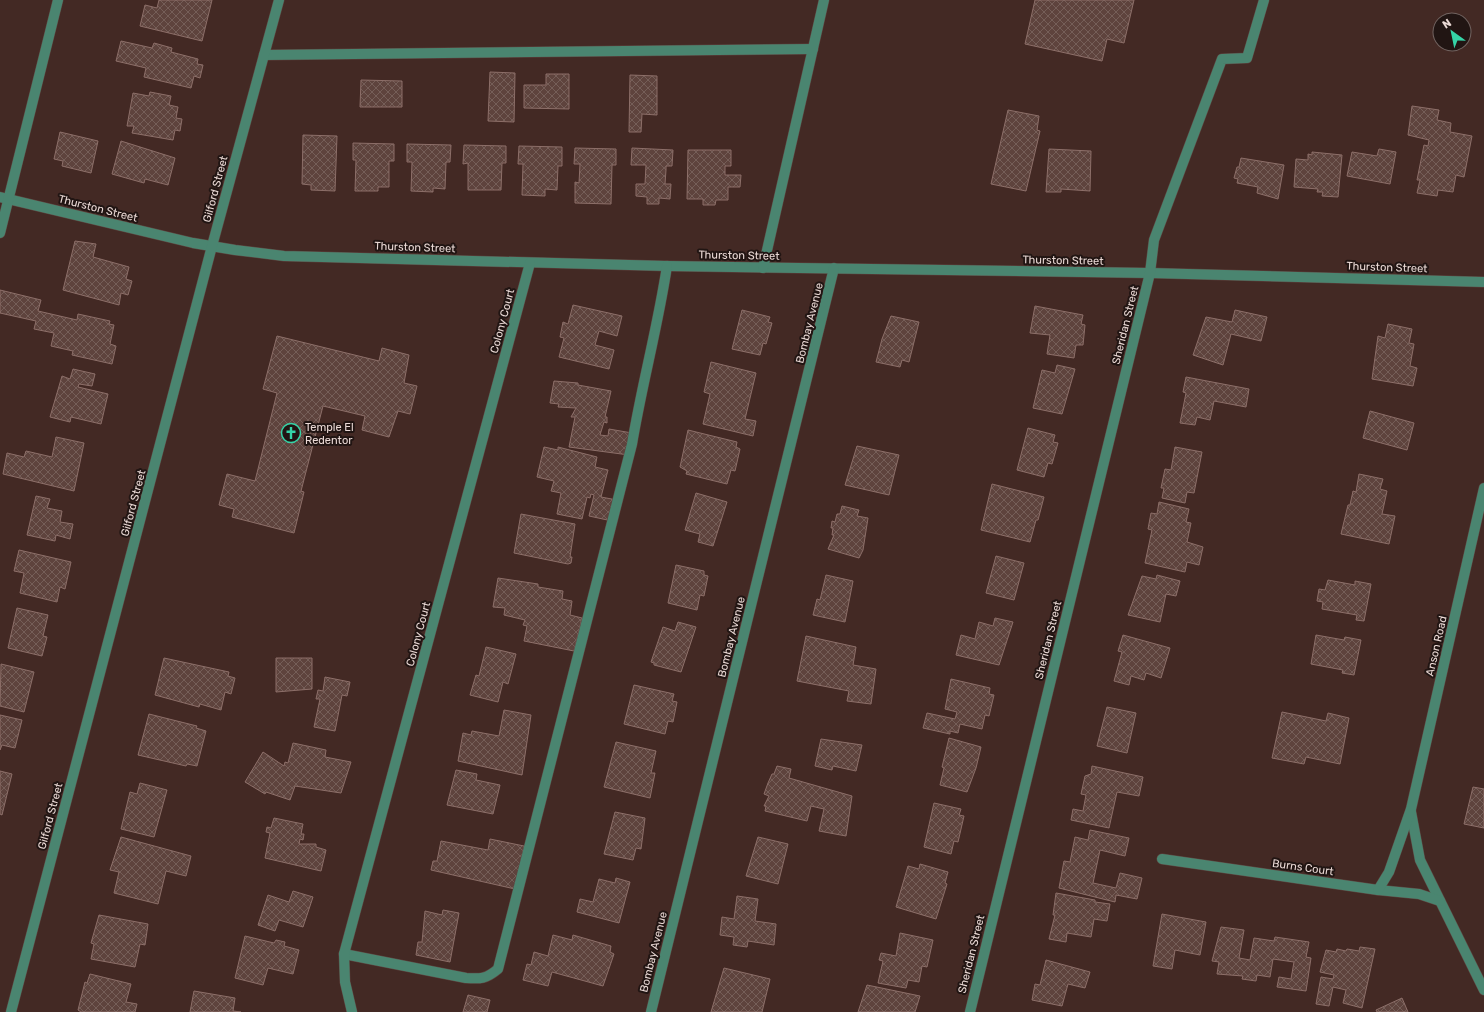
<svg xmlns="http://www.w3.org/2000/svg" width="1484" height="1012" font-family="Rubik,sans-serif">
  <style>
    .building { fill: url(#building-cross-hatch); stroke: #8d6f69 }
    .lines { fill: none; stroke-linecap: round; stroke-linejoin: round }
    .minor-casing { stroke: #5e4540; stroke-width: 11 }
    .minor { stroke: #4a8570; stroke-width: 10 }
    .labels { text-anchor: middle; stroke-width: 4; stroke-linejoin: round; paint-order: stroke }
    .street-label { font-size: 11px; fill: #ebdad6; stroke: #211513 }
    .poi-label { font-size: 11px; fill: #ebdad6; stroke: #211513; text-anchor: start }
  </style>
  <defs>
    <pattern id="building-cross-hatch" width="8" height="8" patternUnits="userSpaceOnUse"><rect width="8" height="8" fill="#5e433d"/><path d="M0 0l8 8M0 8l8-8" fill="none" stroke="#755e58"/></pattern>
  </defs>
  <rect width="100%" height="100%" fill="#432924"/>
  <g class="building">
    <polygon points="159,0 212,0 202,41 140,26 145,5 157,8"/>
    <polygon points="1035,0 1134,0 1124,43 1107,39 1102,61 1025,44"/>
    <polygon points="121,41 152,48 154,43 172,48 171,52 198,59 197,64 203,65 200,78 194,76 191,88 144,77 146,68 116,61"/>
    <polygon points="490,72 515,73 514,122 488,121"/>
    <polygon points="546,74 569,74 569,109 524,108 524,85 546,85"/>
    <polygon points="630,75 657,76 657,115 642,114 641,132 629,132"/>
    <polygon points="361,80 402,81 402,107 360,107"/>
    <polygon points="150,92 171,96 169,105 178,107 176,118 182,119 180,131 175,130 173,140 132,133 134,126 127,126 133,93 149,96"/>
    <polygon points="1412,106 1439,110 1437,120 1451,123 1450,132 1472,136 1464,177 1456,175 1453,192 1438,190 1437,196 1417,193 1420,180 1417,180 1424,145 1428,146 1429,140 1408,135"/>
    <polygon points="1008,110 1039,116 1037,130 1040,131 1026,191 991,184"/>
    <polygon points="60,132 98,141 91,173 62,166 63,161 54,159"/>
    <polygon points="303,135 337,136 335,191 311,190 311,185 302,184"/>
    <polygon points="121,141 175,158 168,185 145,179 144,183 112,174"/>
    <polygon points="353,143 394,144 394,161 389,161 389,187 378,187 378,191 355,191 356,160 353,160"/>
    <polygon points="407,144 451,145 450,162 446,162 445,189 433,188 433,192 411,191 412,162 407,162"/>
    <polygon points="464,145 506,146 506,163 502,163 501,190 468,190 468,163 463,164"/>
    <polygon points="519,146 562,147 562,166 558,166 557,190 545,189 545,196 522,195 523,164 518,164"/>
    <polygon points="575,148 616,149 616,165 612,165 611,204 575,203 575,182 579,183 580,164 574,164"/>
    <polygon points="632,148 673,150 672,166 666,166 666,170 665,184 671,184 670,199 659,198 659,204 647,204 647,197 636,196 636,184 645,184 646,165 631,165"/>
    <polygon points="1049,149 1091,151 1090,191 1061,189 1061,192 1046,192"/>
    <polygon points="1379,149 1396,152 1390,184 1347,176 1352,152 1377,156"/>
    <polygon points="688,150 731,150 731,166 725,166 725,175 741,175 740,187 728,187 728,200 716,200 715,205 703,205 703,199 687,199"/>
    <polygon points="1312,152 1342,155 1338,197 1322,196 1323,192 1317,192 1318,189 1294,187 1296,159 1308,160 1308,154 1312,155"/>
    <polygon points="1241,158 1284,165 1278,199 1257,193 1258,187 1237,183 1238,179 1234,178 1237,167 1239,167"/>
    <polygon points="75,241 96,244 93,257 129,267 126,279 132,281 128,295 121,293 119,305 63,290"/>
    <polygon points="0,290 41,300 38,311 77,320 78,314 110,321 109,324 114,325 110,344 116,346 112,364 72,355 73,351 51,346 54,333 34,329 36,321 0,313"/>
    <polygon points="573,305 622,316 617,336 599,331 595,345 614,350 609,369 559,357 564,338 560,337 563,322 568,324"/>
    <polygon points="1035,306 1083,315 1081,324 1085,325 1083,345 1076,345 1074,358 1047,354 1050,335 1030,333"/>
    <polygon points="742,310 770,317 768,322 772,323 766,344 763,343 760,355 732,349"/>
    <polygon points="1235,310 1267,317 1261,341 1231,334 1223,365 1193,355 1206,317 1232,322"/>
    <polygon points="891,316 919,322 909,362 902,360 900,367 876,362 882,339"/>
    <polygon points="1388,324 1412,329 1409,343 1414,344 1410,366 1417,368 1413,386 1372,379 1378,336 1385,338"/>
    <polygon points="277,336 379,361 382,348 409,355 404,383 417,386 410,414 398,411 389,437 362,430 365,416 323,406 301,491 304,492 294,533 232,517 234,509 219,505 227,474 255,481 277,393 263,389"/>
    <polygon points="711,362 756,373 745,419 756,421 753,436 703,424 710,394 704,392"/>
    <polygon points="1057,365 1075,369 1062,414 1033,408 1042,370 1055,373"/>
    <polygon points="73,369 95,374 92,386 79,384 78,387 108,394 101,424 71,417 70,422 50,417 62,376 70,379"/>
    <polygon points="1186,377 1249,389 1246,407 1214,401 1210,420 1197,417 1195,425 1180,423 1186,393 1183,392"/>
    <polygon points="554,381 578,383 578,385 611,391 605,417 607,417 607,423 604,422 600,435 608,436 609,429 632,433 629,455 569,447 575,417 571,417 576,408 558,407 559,404 550,403"/>
    <polygon points="1370,411 1414,423 1407,450 1363,438"/>
    <polygon points="1028,428 1055,435 1053,442 1058,443 1052,464 1048,463 1044,477 1017,470"/>
    <polygon points="688,430 737,442 736,447 740,449 735,471 731,470 727,484 686,474 687,471 680,467"/>
    <polygon points="56,437 84,443 74,491 3,474 7,453 24,457 26,451 52,457"/>
    <polygon points="857,446 899,455 889,495 845,485"/>
    <polygon points="544,447 558,450 558,447 597,457 595,467 608,470 601,497 617,500 612,521 589,516 594,495 591,494 590,498 587,497 582,519 557,514 561,493 551,491 554,481 537,477"/>
    <polygon points="1175,447 1202,452 1194,493 1187,492 1185,503 1162,498 1164,488 1161,488 1165,469 1171,470"/>
    <polygon points="1359,474 1383,479 1380,489 1387,491 1382,514 1395,516 1389,544 1341,534 1348,505 1350,505 1353,491 1356,492"/>
    <polygon points="992,484 1044,497 1038,520 1036,520 1030,542 981,530"/>
    <polygon points="696,493 727,502 713,546 698,542 700,534 685,530"/>
    <polygon points="36,496 50,499 47,508 62,511 60,522 73,524 70,539 56,535 55,541 27,535"/>
    <polygon points="1159,502 1189,509 1186,522 1191,523 1187,542 1203,547 1199,565 1187,562 1185,572 1145,563 1152,530 1148,529 1151,513 1157,514"/>
    <polygon points="842,506 859,510 857,516 868,518 863,550 859,558 828,549 834,535 832,535 833,528 831,528 832,521 835,522 837,514 840,514"/>
    <polygon points="521,514 575,524 570,557 572,557 571,563 568,564 514,553"/>
    <polygon points="19,550 71,562 65,589 60,587 57,602 20,593 24,573 14,571"/>
    <polygon points="996,556 1024,563 1014,600 986,593"/>
    <polygon points="676,565 704,571 704,575 708,576 704,596 700,595 697,610 668,603"/>
    <polygon points="826,575 853,581 845,622 813,615 817,599 820,600"/>
    <polygon points="1157,575 1180,581 1176,596 1166,594 1160,622 1128,615 1142,576 1156,579"/>
    <polygon points="498,578 538,584 538,587 563,591 562,599 572,601 570,615 582,618 574,651 524,641 527,626 523,625 525,620 504,615 505,608 493,607"/>
    <polygon points="1328,580 1355,585 1355,581 1371,584 1364,621 1356,620 1357,615 1322,609 1323,602 1317,601 1319,589 1325,590"/>
    <polygon points="17,608 48,615 43,636 47,637 42,656 8,648"/>
    <polygon points="995,618 1013,622 999,665 956,655 961,635 975,639 979,622 993,626"/>
    <polygon points="678,622 696,627 681,672 654,665 654,663 651,662 663,627 675,631"/>
    <polygon points="1123,635 1170,648 1161,678 1146,673 1144,680 1131,676 1129,685 1114,681 1122,652 1118,651"/>
    <polygon points="1316,635 1344,640 1345,637 1361,640 1354,675 1342,673 1343,670 1311,664"/>
    <polygon points="806,636 856,647 853,665 876,669 871,704 847,701 849,691 797,681"/>
    <polygon points="486,647 516,654 508,684 503,682 498,702 470,695 476,675 479,676"/>
    <polygon points="164,658 229,672 228,676 235,678 231,694 225,692 221,710 200,704 199,707 155,695"/>
    <polygon points="276,658 312,658 312,689 276,692"/>
    <polygon points="1,664 34,672 24,712 0,706"/>
    <polygon points="325,677 350,682 347,696 342,695 335,731 314,727 320,699 316,699 318,690 323,691"/>
    <polygon points="951,679 990,688 989,694 994,695 989,716 985,715 982,729 960,724 958,733 950,731 950,734 923,728 927,713 955,719 957,712 945,709"/>
    <polygon points="634,685 674,694 672,701 677,702 673,722 668,721 665,734 624,724"/>
    <polygon points="1107,707 1136,713 1127,753 1097,746"/>
    <polygon points="504,710 531,715 522,775 458,761 463,733 471,735 472,731 499,736"/>
    <polygon points="1282,712 1326,721 1328,713 1349,718 1340,764 1306,757 1304,764 1272,758"/>
    <polygon points="149,714 197,726 196,728 206,731 197,766 187,764 186,766 138,755"/>
    <polygon points="0,715 22,720 15,748 2,745 0,750"/>
    <polygon points="949,738 981,747 976,768 967,792 940,785 944,768 942,767"/>
    <polygon points="821,739 862,745 856,771 833,766 832,770 815,766"/>
    <polygon points="616,742 656,751 651,773 655,773 650,798 604,787"/>
    <polygon points="293,743 326,750 325,757 351,762 341,793 295,786 290,800 266,792 265,794 245,782 263,752 284,766 285,762 288,763"/>
    <polygon points="777,766 791,769 789,778 852,796 846,836 819,831 824,809 811,806 807,821 765,811 766,806 764,806 769,796 764,794 768,783 772,774 774,774"/>
    <polygon points="1092,766 1143,777 1139,796 1117,792 1109,828 1071,820 1073,809 1083,811 1086,795 1081,794 1085,776 1091,774"/>
    <polygon points="456,770 477,774 476,780 500,785 493,814 447,805"/>
    <polygon points="0,771 12,774 2,815 0,814"/>
    <polygon points="140,783 167,790 154,837 121,829 130,792 137,794"/>
    <polygon points="1473,787 1484,789 1484,828 1464,824"/>
    <polygon points="934,803 961,809 959,815 964,816 958,842 954,841 951,854 924,847"/>
    <polygon points="615,812 645,818 641,849 636,848 633,860 604,854"/>
    <polygon points="274,818 303,824 301,834 304,834 303,840 300,839 299,844 316,844 316,847 326,850 321,871 265,858 270,833 266,832 267,827 271,828"/>
    <polygon points="1090,830 1129,838 1125,856 1100,850 1093,883 1116,888 1120,873 1142,878 1137,899 1116,895 1115,902 1059,888 1064,861 1070,862 1075,837 1088,840"/>
    <polygon points="121,837 191,856 186,876 166,871 158,904 114,893 119,872 110,870"/>
    <polygon points="758,837 788,844 778,884 746,876"/>
    <polygon points="490,839 524,846 515,889 431,870 433,861 437,861 441,841 488,850"/>
    <polygon points="920,864 948,872 945,883 947,884 936,919 896,907 908,866 919,869"/>
    <polygon points="616,878 630,882 619,923 577,912 580,899 593,902 599,879 615,883"/>
    <polygon points="293,891 313,897 303,927 279,920 275,931 258,925 268,895 289,902"/>
    <polygon points="1056,893 1095,900 1095,902 1110,904 1107,921 1094,919 1091,937 1067,933 1066,942 1049,939 1055,915 1053,915"/>
    <polygon points="737,896 758,899 755,921 776,924 774,945 748,941 747,947 733,945 734,937 720,935 722,917 734,919"/>
    <polygon points="443,910 459,913 450,962 416,955 418,942 422,942 425,911 442,915"/>
    <polygon points="1162,914 1206,922 1200,955 1175,950 1172,969 1153,966"/>
    <polygon points="99,915 148,924 145,945 140,944 135,967 91,959 94,944 91,943"/>
    <polygon points="1221,927 1244,930 1239,958 1250,960 1254,938 1274,941 1275,937 1309,942 1306,957 1311,958 1306,991 1277,987 1279,977 1291,979 1294,962 1273,959 1270,977 1257,975 1256,981 1242,979 1243,976 1217,974 1219,962 1212,961"/>
    <polygon points="900,933 933,940 927,967 922,966 919,982 908,980 906,988 878,983 883,961 879,960 881,953 896,956"/>
    <polygon points="553,935 572,940 573,935 611,946 610,952 614,954 603,986 552,972 548,986 523,980 527,964 531,965 534,952 548,956"/>
    <polygon points="245,936 274,943 276,940 285,942 284,946 299,950 293,974 268,968 263,985 235,978"/>
    <polygon points="1360,947 1375,949 1362,1008 1343,1003 1346,990 1333,987 1329,1006 1316,1004 1321,977 1333,979 1334,975 1320,972 1326,950 1336,952 1337,949 1346,951 1347,949 1359,951"/>
    <polygon points="1046,960 1090,972 1085,988 1068,984 1062,1006 1032,1000 1035,984 1040,985"/>
    <polygon points="724,968 770,979 762,1012 711,1012"/>
    <polygon points="90,974 131,984 126,1002 137,1004 135,1012 81,1012 78,1010 85,982 87,983"/>
    <polygon points="867,985 920,996 915,1012 858,1012"/>
    <polygon points="194,991 235,998 233,1011 241,1012 190,1012"/>
    <polygon points="468,995 490,1000 487,1012 463,1012"/>
    <polygon points="1402,998 1408,1012 1377,1012 1376,1010"/>
  </g>
  <g class="lines">
    <g class="minor-casing">
      <g id="minor">
        <polyline points="264,55 813,49"/>
        <polyline points="0,197 193,243 235,250 284,256 667,266 1150,273 1484,282"/>
        <polyline points="0,233 58,0"/>
        <polyline points="763,268 824,0"/>
        <polyline points="1411,812 1420,860 1484,990"/>
        <polyline points="1162,859 1378,890 1419,894 1440,901"/>
        <polyline points="1378,890 1389,872 1411,809 1484,488"/>
        <path d="M344,954L466,978C481,979 486,979 498,969L632,444C642,384 658,326 667,266"/>
        <polyline points="11,1012 212,246 279,0"/>
        <polyline points="352,1012 345,982 344,954 530,263"/>
        <polyline points="651,1012 834,268"/>
        <polyline points="970,1012 1150,273 1154,240 1222,59 1247,58 1264,0"/>
      </g>
    </g>
    <use href="#minor" class="minor"/>
  </g>
  <defs>
    <g id="church-ring" transform="scale(1)"><circle r="9.5" fill="#211513" stroke="#35d4a7" stroke-width="1.5"/><path d="M-1.2-6h2.4v3.5h3.3v2.4h-3.3V6h-2.4V-.1h-3.3v-2.4h3.3Z" fill="#35d4a7"/></g>
  </defs>
  <g fill-rule="evenodd">
    <use href="#church-ring" x="291" y="433"/>
  </g>
  <g class="labels">
    <g class="street-label">
      <text transform="translate(215 189) rotate(-75)" y="4">Gilford Street</text>
      <text transform="translate(98 208) rotate(14)" y="4">Thurston Street</text>
      <text transform="translate(415 247) rotate(2)" y="4">Thurston Street</text>
      <text transform="translate(739 255) rotate(1)" y="4">Thurston Street</text>
      <text transform="translate(1063 260) rotate(1)" y="4">Thurston Street</text>
      <text transform="translate(1387 267) rotate(2)" y="4">Thurston Street</text>
      <text transform="translate(502 321) rotate(-75)" y="4">Colony Court</text>
      <text transform="translate(809 323) rotate(-76)" y="4">Bombay Avenue</text>
      <text transform="translate(1125 325) rotate(-76)" y="4">Sheridan Street</text>
      <text transform="translate(133 503) rotate(-75)" y="4">Gilford Street</text>
      <text transform="translate(418 634) rotate(-75)" y="4">Colony Court</text>
      <text transform="translate(731 637) rotate(-76)" y="4">Bombay Avenue</text>
      <text transform="translate(1048 640) rotate(-76)" y="4">Sheridan Street</text>
      <text transform="translate(1436 646) rotate(-77)" y="4">Anson Road</text>
      <text transform="translate(50 816) rotate(-75)" y="4">Gilford Street</text>
      <text transform="translate(1303 867) rotate(8)" y="4">Burns Court</text>
      <text transform="translate(653 952) rotate(-76)" y="4">Bombay Avenue</text>
      <text transform="translate(971 954) rotate(-76)" y="4">Sheridan Street</text>
    </g>
    <g class="poi-label">
      <text x="305" y="431">Temple El<tspan x="305" dy="13">Redentor</tspan></text>
    </g>
  </g>
  <g transform="translate(1452 32) rotate(327)"><circle r="19" fill="#211513" stroke="#726461"/>
  <path d="M0-3L7 15L0 10L-7 15Z" fill="#35d4a7"/>
  <text y="-6" font-size="11" font-weight="bold" text-anchor="middle" fill="#ebdad6">N</text>
  </g>
</svg>
